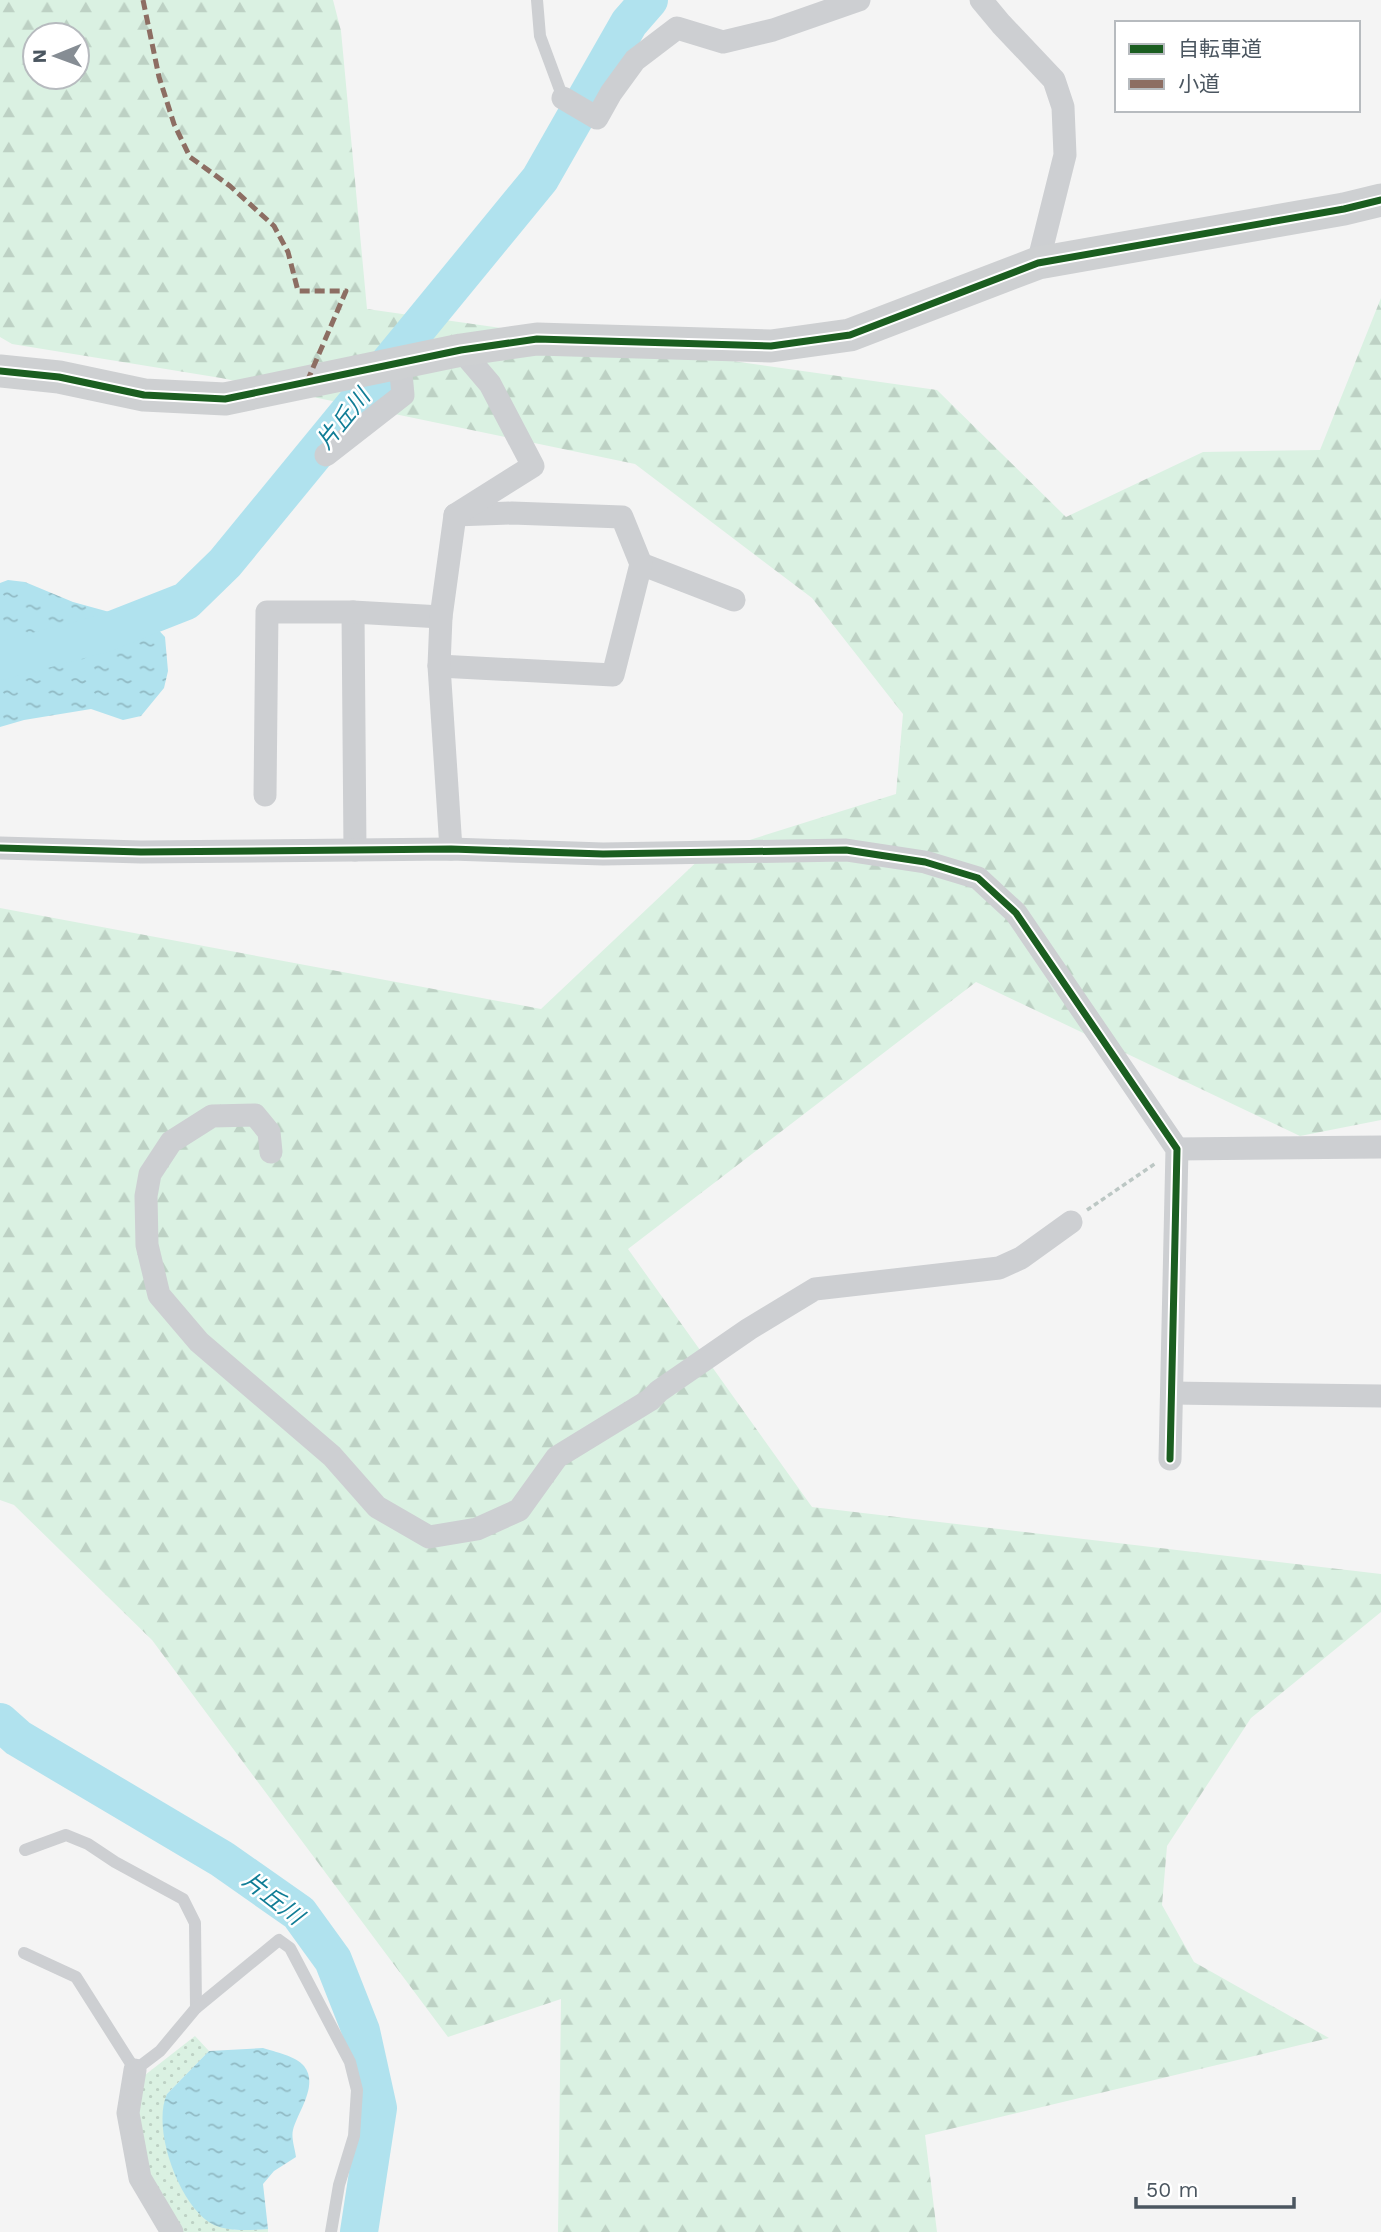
<svg xmlns="http://www.w3.org/2000/svg" width="1381" height="2232" font-family="'Work Sans','Noto Sans JP',sans-serif">
  <style>
    .grass { fill: url(#grass-dots) }
    .forest { fill: url(#forest-firs); fill-rule: evenodd }
    .water { fill: url(#water-ripples) }
    .lines { fill: none; stroke-linecap: round; stroke-linejoin: round }
    .river { stroke: #b0e2ee; stroke-width: 38 }
    .path { stroke: #bcc7c4; stroke-width: 3.5; stroke-dasharray: 5 3.5; stroke-linecap: butt }
    .lane { stroke: #cdcfd2; stroke-width: 12 }
    .street { stroke: #cdcfd2; stroke-width: 23 }
    .secondary { stroke: #ced0d2; stroke-width: 33 }
    .quiet { stroke: #8d6e63; stroke-width: 5; stroke-dasharray: 10 5; stroke-linecap: butt }
    .cycleway-casing { stroke: #fff; stroke-width: 11 }
    .cycleway { stroke: #1b5e20; stroke-width: 7 }
    .labels { text-anchor: middle; stroke-width: 5; stroke-linejoin: round; paint-order: stroke }
    .water-label { font-size: 23px; font-style: italic; fill: #107d96; stroke: #fff }
  </style>
  <defs>
    <pattern id="grass-dots" width="8" height="8" patternUnits="userSpaceOnUse" patternTransform="scale(1.75)"><rect width="8" height="8" fill="#daf1e2"/><path d="M2 2h.1M6 6h.1" fill="none" stroke="#bdd1c4" stroke-width="1.8" stroke-linecap="round"/></pattern>
    <pattern id="forest-firs" width="22" height="20" patternUnits="userSpaceOnUse" patternTransform="scale(1.75)"><rect width="22" height="20" fill="#daf1e2"/><path d="M5 1l3.5 6h-7zM16 11l3.5 6h-7z" fill="#bdd1c4"/></pattern>
    <pattern id="water-ripples" width="26" height="14" patternUnits="userSpaceOnUse" patternTransform="scale(1.75)"><rect width="26" height="14" fill="#b0e2ee"/><path d="M2 4q2-2 4 0t4 0M15 11q2-2 4 0t4 0" fill="none" stroke="#91bac4"/></pattern>
  </defs>
  <rect width="100%" height="100%" fill="#f4f4f4"/>
  <polygon class="grass" points="195,2036 209,2051 167,2094 234,2230 268,2229 268,2232 180,2232 145,2175 134,2140 145,2075"/>
  <path class="forest" d="M0,0H333L341,31L367,309L937,390L1066,517L1203,452L1320,450L1381,298V1120L1300,1136L976,982L628,1249L812,1507L1381,1574V1612L1251,1718L1167,1846L1162,1905L1194,1962L1329,2038L925,2135L937,2232H558L561,1999L448,2037L152,1640L14,1505L0,1500V908L541,1009L705,854L896,794L903,714L812,598L635,464L221,378L12,344L0,337ZM35,35H77V77H35Z"/>
  <g class="water">
    <polygon points="8,580 25,582 73,602 153,624 165,637 168,671 164,688 141,716 123,720 91,709 24,720 0,727 0,583"/>
    <path d="M263,2048C275,2052 296,2056 304,2066C319,2085 298,2111 293,2130C291,2138 295,2149 296,2157L274,2171L263,2184L268,2229C250,2230 230,2232 214,2225C180,2208 151,2129 167,2094L209,2051Z"/>
  </g>
  <g class="lines">
    <g class="river">
      <polyline points="0,661 102,634 186,601 225,563 540,179 629,23 649,0"/>
      <polyline points="0,1722 18,1738 222,1859 299,1913 333,1960 361,2031 378,2108 359,2232"/>
    </g>
    <polyline class="path" points="1087,1210 1156,1163"/>
    <g class="lane">
      <polyline points="537,0 540,36 563,98"/>
      <polyline points="25,1850 66,1835 88,1844 115,1862 183,1899 195,1923 196,2008"/>
      <polyline points="24,1953 76,1977 135,2070 160,2051 196,2008 279,1940 290,1948 350,2062 357,2090 354,2136 339,2185 331,2232"/>
    </g>
    <g class="street">
      <polyline points="981,0 1001,24 1054,80 1063,107 1065,155 1038,263"/>
      <polyline points="563,98 597,118 611,93 635,60 677,28 723,42 773,30 859,0"/>
      <polyline points="326,455 403,395 400,363"/>
      <polyline points="641,564 734,600"/>
      <polyline points="353,612 355,850"/>
      <polyline points="439,666 613,675 641,564 622,517 512,513 455,515"/>
      <polyline points="265,795 267,612 353,612 441,617"/>
      <polyline points="0,848 141,852 451,849 603,854 846,850 925,862 978,878 1016,913 1177,1149 1170,1459"/>
      <polyline points="451,849 439,666 441,617 455,515 533,466 490,384 461,350"/>
      <polyline points="1177,1149 1381,1147"/>
      <polyline points="271,1152 269,1132 255,1115 212,1116 171,1142 150,1174 146,1196 147,1245 159,1295 199,1342 332,1456 377,1507 429,1537 477,1529 519,1510 557,1457 650,1400 659,1391 749,1329 815,1289 999,1268 1021,1258 1071,1222"/>
      <polyline points="1172,1393 1381,1396"/>
      <polyline points="135,2070 128,2113 140,2178 172,2232"/>
    </g>
    <polyline class="secondary" points="0,371 59,377 144,395 225,399 461,350 537,339 771,346 850,335 1038,263 1344,209 1381,200"/>
    <polyline class="quiet" points="143,0 159,77 174,124 190,157 230,186 274,226 288,252 298,291 346,291 306,384"/>
    <g class="cycleway-casing">
      <g id="cycleway">
        <polyline points="0,371 59,377 144,395 225,399 461,350 537,339 771,346 850,335 1038,263 1344,209 1381,200"/>
        <polyline points="0,848 141,852 451,849 603,854 846,850 925,862 978,878 1016,913 1177,1149 1170,1459"/>
      </g>
    </g>
    <use href="#cycleway" class="cycleway"/>
  </g>
  <g class="labels">
    <g class="water-label">
      <text transform="translate(343 419) rotate(-51)" y="8">片丘川</text>
      <text transform="translate(273 1898) rotate(38)" y="8">片丘川</text>
    </g>
  </g>
  <rect x="1115" y="21" width="245" height="91" fill="#ffffff" stroke="#b7bbbf" stroke-width="2"/>
  <rect x="1129" y="44" width="35" height="10" fill="#1b5e20" stroke="#b7bbbf" stroke-width="2"/>
  <text x="1178" y="56" font-size="21" fill="#4b5660">自転車道</text>
  <rect x="1129" y="79" width="35" height="10" fill="#8d6e63" stroke="#b7bbbf" stroke-width="2"/>
  <text x="1178" y="91" font-size="21" fill="#4b5660">小道</text>
  <g transform="translate(56 56) rotate(269)"><circle r="33" fill="#ffffff" stroke="#b7bbbf" stroke-width="2"/>
  <path d="M0-5L12 26L0 18L-12 26Z" fill="#868d94"/>
  <text y="-10" font-size="19" font-weight="bold" text-anchor="middle" fill="#4b5660">N</text>
  </g>
  <path d="M1136 2197v10h158v-10" fill="none" stroke="#4b5660" stroke-width="3.5"/>
  <text x="1146" y="2197" font-size="21" fill="#4b5660" stroke="#ffffff" stroke-width="5" paint-order="stroke">50 m</text>
</svg>
